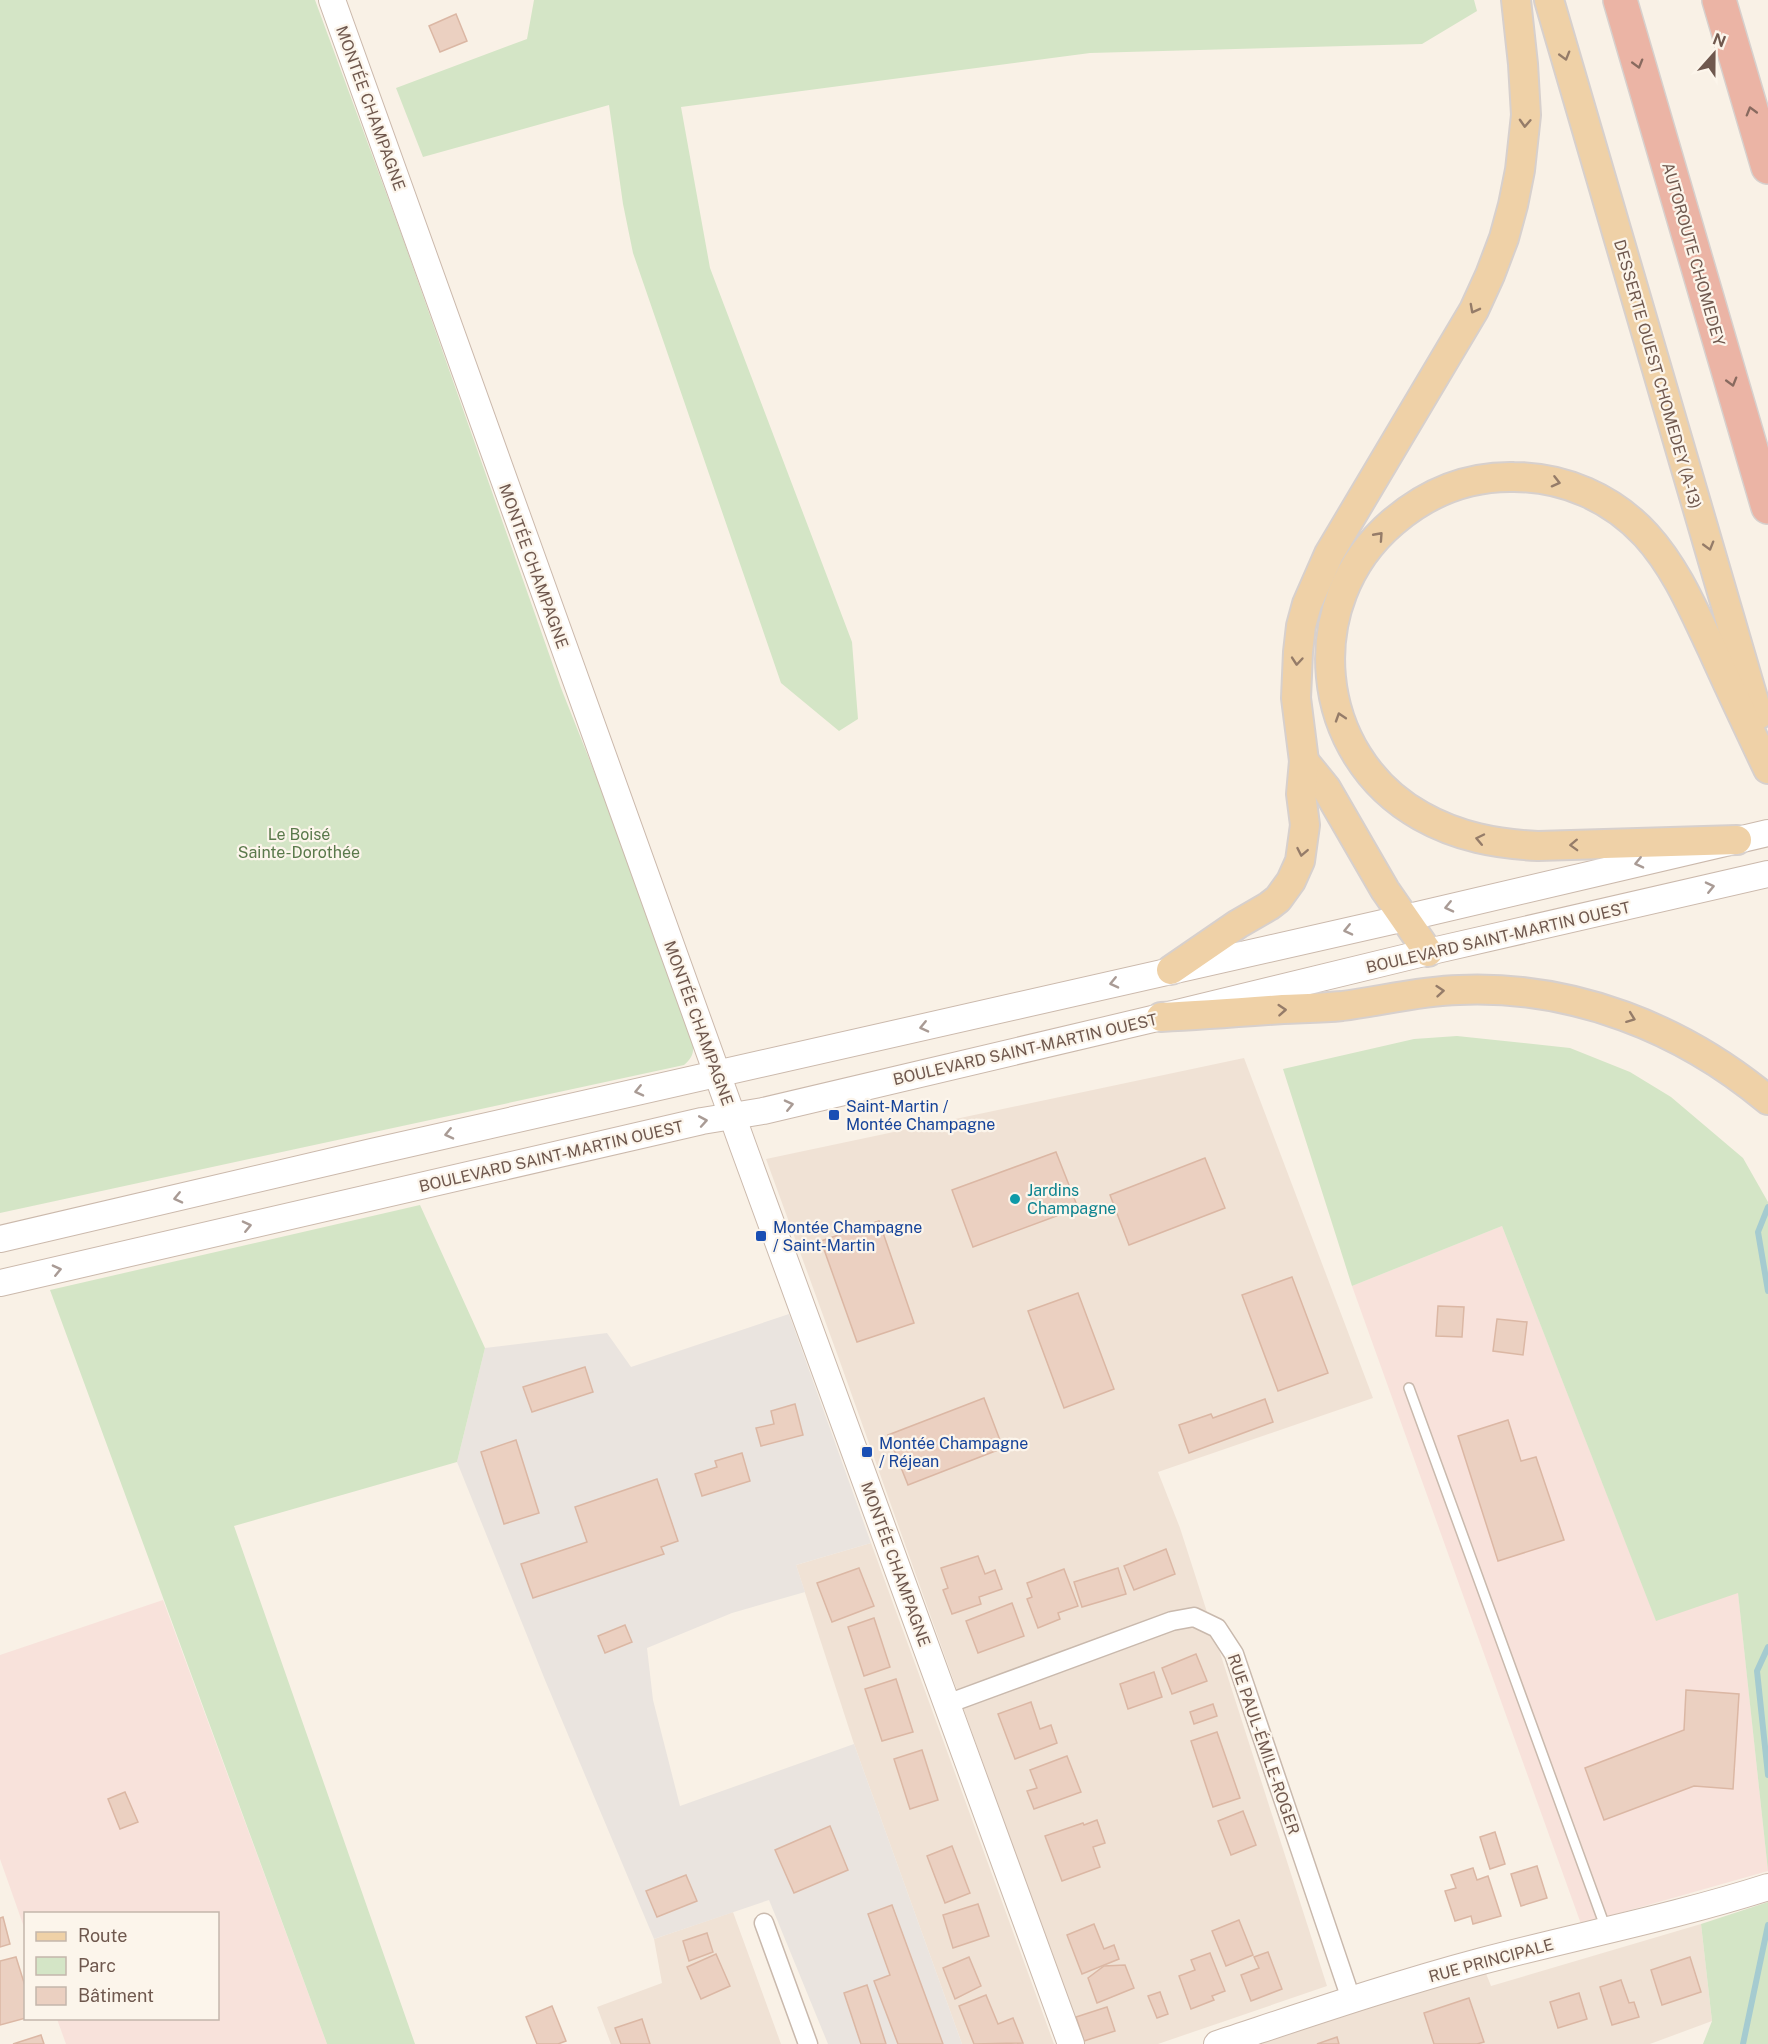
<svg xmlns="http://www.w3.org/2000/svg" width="1768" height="2044" font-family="'Public Sans',sans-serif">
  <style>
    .residential { fill: #f0e2d5 }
    .commercial { fill: #f8e2db }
    .industrial { fill: #eae4df }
    .green { fill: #d4e5c6 }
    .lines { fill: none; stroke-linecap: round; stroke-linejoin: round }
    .stream { stroke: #a5cbd0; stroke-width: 6 }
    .building { fill: #ebd0c1; stroke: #dbb7a4; stroke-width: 1.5 }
    .lane-casing { stroke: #c9b9ad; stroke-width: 12 }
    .street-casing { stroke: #c9b9ad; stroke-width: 21 }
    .secondary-casing { stroke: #cbb9ac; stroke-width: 28 }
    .primary-casing { stroke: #d7d0cd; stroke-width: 32 }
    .highway-casing { stroke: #d7d0cd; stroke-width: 36 }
    .lane { stroke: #fff; stroke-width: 9 }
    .street { stroke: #fff; stroke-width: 18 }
    .secondary { stroke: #fff; stroke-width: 26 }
    .primary { stroke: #efd1a7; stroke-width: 28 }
    .highway { stroke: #ebb4a5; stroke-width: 33 }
    .oneway { stroke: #957c69 }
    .oneway2 { stroke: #886a5f }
    .oneway3 { stroke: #a99b95 }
    .transit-dot { fill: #1a4fb4; stroke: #fcf5eb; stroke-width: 2 }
    .culture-dot { fill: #0f9aa8; stroke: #fcf5eb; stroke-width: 2 }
    .labels { text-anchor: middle; stroke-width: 4.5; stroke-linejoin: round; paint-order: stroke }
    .street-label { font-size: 16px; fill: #6f584e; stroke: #fcf5eb }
    .park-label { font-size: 16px; fill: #5a794b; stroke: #fcf5eb }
    .transit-label { font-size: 16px; fill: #164399; stroke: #fcf5eb; text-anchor: start }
    .culture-label { font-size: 16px; fill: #0d838f; stroke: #fcf5eb; text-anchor: start }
  </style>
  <rect width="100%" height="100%" fill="#f9f1e6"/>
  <g class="residential">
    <polygon points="1244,1058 1373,1398 1158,1472 1180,1528 1327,1986 1158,2044 1083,2044 839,1359 766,1159"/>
    <polygon points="871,1543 1054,2044 962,2044 854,1744 796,1565"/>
    <polygon points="733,1912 781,2044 611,2044 597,2007 662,1983 654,1939"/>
    <polygon points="1701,1924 1712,2021 1650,2044 1217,2044 1481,1961 1491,1986"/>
  </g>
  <g class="commercial">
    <polygon points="1502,1226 1656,1620 1738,1592 1768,1871 1581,1924 1352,1286"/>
    <polygon points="163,1600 327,2044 66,2044 57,2019 218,2018 218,1914 26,1914 25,1930 0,1859 0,1655"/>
  </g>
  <polygon class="industrial" points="789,1314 871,1543 796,1565 805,1592 732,1613 647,1648 653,1700 680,1806 854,1744 962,2044 828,2044 769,1900 654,1939 545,1680 457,1462 485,1348 607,1333 631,1367"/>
  <g class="green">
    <path d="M0,0H315L402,236L561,688L615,824L691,1038C695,1049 694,1057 684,1065L0,1213Z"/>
    <polygon points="534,0 1474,0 1477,11 1422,44 1090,53 681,107 710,268 852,642 858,719 839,731 781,683 633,253 623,204 609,105 423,157 396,88 527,39"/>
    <polygon points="1457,1036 1570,1048 1630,1072 1671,1097 1743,1158 1768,1202 1768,1871 1738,1593 1656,1621 1502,1226 1352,1286 1283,1069 1414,1039"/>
    <polygon points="420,1205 485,1348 457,1462 234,1526 415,2044 327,2044 50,1290"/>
    <polygon points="1768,1902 1768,2044 1703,2044 1712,2021 1701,1924"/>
  </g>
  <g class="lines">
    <g class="stream">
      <polyline points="1768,1207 1758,1232 1768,1291"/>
      <polyline points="1768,1647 1757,1671 1768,1775"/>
      <polyline points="1743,2044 1768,1925"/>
    </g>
  </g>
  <g class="building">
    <polygon points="456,14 467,41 440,52 429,26"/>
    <polygon points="1056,1152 1078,1208 973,1247 952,1190"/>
    <polygon points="1205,1158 1225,1208 1129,1245 1110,1195"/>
    <polygon points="879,1221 914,1323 857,1342 821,1241"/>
    <polygon points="1292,1277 1328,1373 1278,1391 1242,1295"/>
    <polygon points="1078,1293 1114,1389 1064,1408 1028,1311"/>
    <polygon points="1438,1306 1464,1307 1462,1337 1436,1336"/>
    <polygon points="1497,1319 1527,1322 1523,1355 1493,1351"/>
    <polygon points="585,1367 593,1392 532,1412 523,1387"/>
    <polygon points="984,1398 1003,1448 908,1485 888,1435"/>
    <polygon points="1265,1399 1273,1422 1189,1453 1179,1425 1211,1414 1213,1418"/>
    <polygon points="795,1404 803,1435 761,1446 756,1428 774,1424 771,1411"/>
    <polygon points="1508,1420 1521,1461 1536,1457 1564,1540 1498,1561 1458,1436"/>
    <polygon points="516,1440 539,1513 504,1524 481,1452"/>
    <polygon points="742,1453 750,1481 702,1496 695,1474 717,1467 715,1461"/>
    <polygon points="657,1479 678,1541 661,1547 664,1554 533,1598 521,1564 587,1542 575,1507"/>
    <polygon points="1166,1549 1175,1574 1134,1590 1124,1566"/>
    <polygon points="978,1556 985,1574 995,1570 1002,1589 979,1597 981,1604 952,1614 943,1590 948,1588 941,1568"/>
    <polygon points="859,1568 874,1606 832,1622 817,1583"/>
    <polygon points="1118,1568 1126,1594 1082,1607 1074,1582"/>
    <polygon points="1064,1569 1078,1606 1058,1613 1060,1619 1038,1628 1027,1599 1032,1597 1027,1583"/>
    <polygon points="1012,1603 1024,1636 978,1653 966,1621"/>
    <polygon points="874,1618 890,1667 864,1676 848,1627"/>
    <polygon points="625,1625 632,1642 605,1653 598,1636"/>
    <polygon points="1196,1654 1207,1681 1172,1694 1162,1668"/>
    <polygon points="1154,1672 1162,1697 1128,1709 1120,1684"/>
    <polygon points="896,1679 913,1732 882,1741 865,1689"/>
    <polygon points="1686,1690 1739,1694 1733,1789 1694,1786 1604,1820 1585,1768 1684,1730"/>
    <polygon points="1031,1702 1040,1729 1051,1725 1057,1743 1015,1759 998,1714"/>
    <polygon points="1213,1704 1217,1716 1194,1724 1190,1712"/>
    <polygon points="1217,1732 1240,1798 1213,1807 1191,1741"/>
    <polygon points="922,1750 938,1800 910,1809 894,1759"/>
    <polygon points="1067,1756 1081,1792 1034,1809 1027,1791 1037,1788 1030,1770"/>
    <polygon points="125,1792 138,1822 120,1829 108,1799"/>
    <polygon points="1243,1811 1256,1845 1231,1855 1218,1821"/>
    <polygon points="1097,1820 1105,1843 1093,1847 1100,1867 1062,1881 1045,1836 1083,1823 1084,1825"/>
    <polygon points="830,1826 848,1870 794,1893 775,1850"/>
    <polygon points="1495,1832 1505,1864 1490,1869 1480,1837"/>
    <polygon points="952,1846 970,1893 945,1903 927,1856"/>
    <polygon points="1537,1866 1547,1898 1521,1906 1511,1874"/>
    <polygon points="1473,1868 1477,1880 1488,1876 1501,1916 1473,1924 1471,1916 1455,1921 1445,1891 1456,1888 1451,1875"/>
    <polygon points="686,1875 697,1901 657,1917 646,1891"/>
    <polygon points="978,1904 989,1936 953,1948 943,1915"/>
    <polygon points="892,1905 943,2044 898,2044 874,1981 890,1975 868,1914"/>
    <polygon points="3,1917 10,1944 0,1947 0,1918"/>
    <polygon points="1239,1920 1253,1955 1226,1966 1212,1931"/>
    <polygon points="1094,1924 1104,1949 1114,1945 1119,1959 1082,1974 1067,1935"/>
    <polygon points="707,1933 713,1952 689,1961 683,1941"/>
    <polygon points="1268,1952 1282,1989 1251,2001 1241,1975 1259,1968 1254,1957"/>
    <polygon points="1210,1953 1225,1991 1212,1996 1214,2000 1191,2009 1179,1976 1195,1970 1191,1960"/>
    <polygon points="716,1954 730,1986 701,1999 687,1967"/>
    <polygon points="16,1957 26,1989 26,2018 0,2025 0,1961"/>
    <polygon points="969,1957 981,1986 955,1999 943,1968"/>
    <polygon points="1690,1957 1701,1992 1662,2005 1651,1970"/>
    <polygon points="1125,1965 1134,1988 1097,2003 1088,1978 1104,1966"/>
    <polygon points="1621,1980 1629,2003 1634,2002 1639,2017 1612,2025 1600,1987"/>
    <polygon points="867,1985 886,2044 861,2044 844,1993"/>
    <polygon points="1160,1992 1168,2014 1157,2018 1148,1996"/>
    <polygon points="1579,1993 1587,2019 1558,2028 1550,2002"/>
    <polygon points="986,1995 998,2024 1013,2018 1023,2043 974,2044 959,2006"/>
    <polygon points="1469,1998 1484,2042 1477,2044 1434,2044 1424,2013"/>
    <polygon points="552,2006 566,2041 558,2044 537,2044 526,2017"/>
    <polygon points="1107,2007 1115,2031 1084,2041 1076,2017"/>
    <polygon points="642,2019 650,2044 621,2044 615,2028"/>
    <polygon points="41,2035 44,2044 13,2044"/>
    <polygon points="1337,2037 1339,2044 1317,2044"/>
  </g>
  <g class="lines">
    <g class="lane-casing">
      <polyline id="lane" points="1409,1388 1606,1929"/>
    </g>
    <g class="street-casing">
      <g id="street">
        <polyline points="947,1704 1172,1621 1194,1617 1217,1628 1234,1654 1351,1999"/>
        <polyline points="764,1923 808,2044"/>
      </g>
    </g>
    <g class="secondary-casing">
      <g id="secondary">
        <polyline points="332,0 743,1146 1071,2044"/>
        <polyline points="0,1239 372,1152 1405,918 1768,833"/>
        <polyline points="0,1283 702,1121 763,1111 1161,1017 1428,952 1768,874"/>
        <path d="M1217,2044C1305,2015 1392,1985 1482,1961C1577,1936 1674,1917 1768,1887"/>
      </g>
    </g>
    <g class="primary-casing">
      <g id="primary">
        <polyline points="1549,0 1758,715"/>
        <polyline points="1304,761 1326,788 1385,890 1428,952"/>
        <path d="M1737,840L1538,846C1497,844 1458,837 1421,816C1312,755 1299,602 1393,522C1428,492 1469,476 1514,477C1564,477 1612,498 1646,535C1676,568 1693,609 1712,649C1730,689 1749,729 1768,769"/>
        <polyline points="1171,970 1238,924 1269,906 1278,899 1291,881 1300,861 1305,825 1301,794 1304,761 1296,698 1298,652 1301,626 1307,604 1329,554 1474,310 1490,275 1504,238 1513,205 1520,170 1526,115 1523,64 1516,0"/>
        <path d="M1161,1017C1202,1015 1243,1012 1283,1009C1303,1008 1323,1008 1342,1006C1381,1001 1419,991 1459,990C1573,985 1682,1028 1768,1100"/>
      </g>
    </g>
    <g class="highway-casing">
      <g id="highway">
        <polyline points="1620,0 1768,507"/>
        <polyline points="1719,0 1768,167"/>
      </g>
    </g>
    <use href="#lane" class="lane"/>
    <use href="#street" class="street"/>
    <use href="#secondary" class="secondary"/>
    <use href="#primary" class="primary"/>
    <use href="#highway" class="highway"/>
  </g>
  <defs><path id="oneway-chevron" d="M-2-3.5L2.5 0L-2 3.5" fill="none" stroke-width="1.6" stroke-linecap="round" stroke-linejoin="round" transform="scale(1.5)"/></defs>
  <g class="oneway">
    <use href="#oneway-chevron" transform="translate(1565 56) rotate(74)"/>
    <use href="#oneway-chevron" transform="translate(1525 123) rotate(93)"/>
    <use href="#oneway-chevron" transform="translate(1474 309) rotate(118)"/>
    <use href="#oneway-chevron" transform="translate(1556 482) rotate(14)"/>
    <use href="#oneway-chevron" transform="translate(1379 536) rotate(-48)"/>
    <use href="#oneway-chevron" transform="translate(1709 546) rotate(74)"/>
    <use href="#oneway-chevron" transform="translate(1297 661) rotate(95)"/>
    <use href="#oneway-chevron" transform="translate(1340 717) rotate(-108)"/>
    <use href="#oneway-chevron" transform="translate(1480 839) rotate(-168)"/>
    <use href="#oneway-chevron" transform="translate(1574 845) rotate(178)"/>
    <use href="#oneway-chevron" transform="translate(1302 852) rotate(101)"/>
    <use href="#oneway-chevron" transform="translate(1440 991) rotate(-5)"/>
    <use href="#oneway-chevron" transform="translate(1282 1010) rotate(-4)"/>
    <use href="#oneway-chevron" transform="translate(1631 1018) rotate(21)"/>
  </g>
  <g class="oneway2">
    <use href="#oneway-chevron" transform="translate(1638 64) rotate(74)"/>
    <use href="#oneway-chevron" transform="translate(1751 111) rotate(-106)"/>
    <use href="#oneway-chevron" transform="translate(1732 382) rotate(74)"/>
  </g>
  <g class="oneway3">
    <use href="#oneway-chevron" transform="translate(1639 863) rotate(167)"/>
    <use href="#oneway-chevron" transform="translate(1710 887) rotate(-13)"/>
    <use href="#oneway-chevron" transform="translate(1449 907) rotate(167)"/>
    <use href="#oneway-chevron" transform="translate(1348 930) rotate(167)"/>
    <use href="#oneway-chevron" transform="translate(1114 983) rotate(167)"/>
    <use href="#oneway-chevron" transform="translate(924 1027) rotate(167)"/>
    <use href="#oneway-chevron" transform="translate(639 1091) rotate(167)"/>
    <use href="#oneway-chevron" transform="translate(789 1105) rotate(-13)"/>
    <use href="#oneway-chevron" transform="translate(703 1121) rotate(-10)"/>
    <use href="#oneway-chevron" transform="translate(449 1134) rotate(167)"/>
    <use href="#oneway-chevron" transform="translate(178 1198) rotate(167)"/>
    <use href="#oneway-chevron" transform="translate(247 1226) rotate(-13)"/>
    <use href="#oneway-chevron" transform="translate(57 1270) rotate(-13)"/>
  </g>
  <g class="transit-dot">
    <rect x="828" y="1109" width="12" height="12" rx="3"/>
    <rect x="755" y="1230" width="12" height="12" rx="3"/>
    <rect x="861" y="1446" width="12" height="12" rx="3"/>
  </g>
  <circle class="culture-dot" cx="1015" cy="1199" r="6"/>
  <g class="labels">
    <g class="street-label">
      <text transform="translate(371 108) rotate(70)" y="6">MONTÉE CHAMPAGNE</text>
      <text transform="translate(1694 254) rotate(74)" y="6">AUTOROUTE CHOMEDEY</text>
      <text transform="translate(1658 374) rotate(74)" y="6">DESSERTE OUEST CHOMEDEY (A-13)</text>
      <text transform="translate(534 566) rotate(70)" y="6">MONTÉE CHAMPAGNE</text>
      <text transform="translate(1498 937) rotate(-13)" y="6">BOULEVARD SAINT-MARTIN OUEST</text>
      <text transform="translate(699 1023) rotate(70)" y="6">MONTÉE CHAMPAGNE</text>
      <text transform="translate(1025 1049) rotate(-13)" y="6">BOULEVARD SAINT-MARTIN OUEST</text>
      <text transform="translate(551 1156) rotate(-13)" y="6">BOULEVARD SAINT-MARTIN OUEST</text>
      <text transform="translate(896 1564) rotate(70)" y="6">MONTÉE CHAMPAGNE</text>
      <text transform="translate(1264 1744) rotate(71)" y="6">RUE PAUL-ÉMILE-ROGER</text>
      <text transform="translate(1491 1960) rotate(-15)" y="6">RUE PRINCIPALE</text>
    </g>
    <g class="park-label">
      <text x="299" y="840">Le Boisé<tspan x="299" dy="18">Sainte-Dorothée</tspan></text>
    </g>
    <g class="transit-label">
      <text x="846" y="1112">Saint-Martin /<tspan x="846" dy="18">Montée Champagne</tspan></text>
      <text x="773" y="1233">Montée Champagne<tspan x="773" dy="18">/ Saint-Martin</tspan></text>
      <text x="879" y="1449">Montée Champagne<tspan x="879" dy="18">/ Réjean</tspan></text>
    </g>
    <g class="culture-label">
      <text x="1027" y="1196">Jardins<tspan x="1027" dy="18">Champagne</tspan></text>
    </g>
  </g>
  <rect x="24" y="1912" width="195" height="108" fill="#fcf5eb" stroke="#c4b6ac" stroke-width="1.5"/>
  <rect x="36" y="1932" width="30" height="9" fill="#efd1a7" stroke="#c4b6ac" stroke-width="1.5"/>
  <text x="78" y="1942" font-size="18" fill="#6f584e">Route</text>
  <rect x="36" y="1957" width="30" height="18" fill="#d4e5c6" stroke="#c4b6ac" stroke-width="1.5"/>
  <text x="78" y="1972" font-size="18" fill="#6f584e">Parc</text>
  <rect x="36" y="1987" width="30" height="18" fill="#ebd0c1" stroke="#c4b6ac" stroke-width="1.5"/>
  <text x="78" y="2002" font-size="18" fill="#6f584e">Bâtiment</text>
  <g transform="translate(1714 54) rotate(21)" stroke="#fcf5eb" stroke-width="4.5" paint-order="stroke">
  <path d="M0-4.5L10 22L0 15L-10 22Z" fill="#6f584e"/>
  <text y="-9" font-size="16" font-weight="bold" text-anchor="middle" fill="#6f584e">N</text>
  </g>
</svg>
